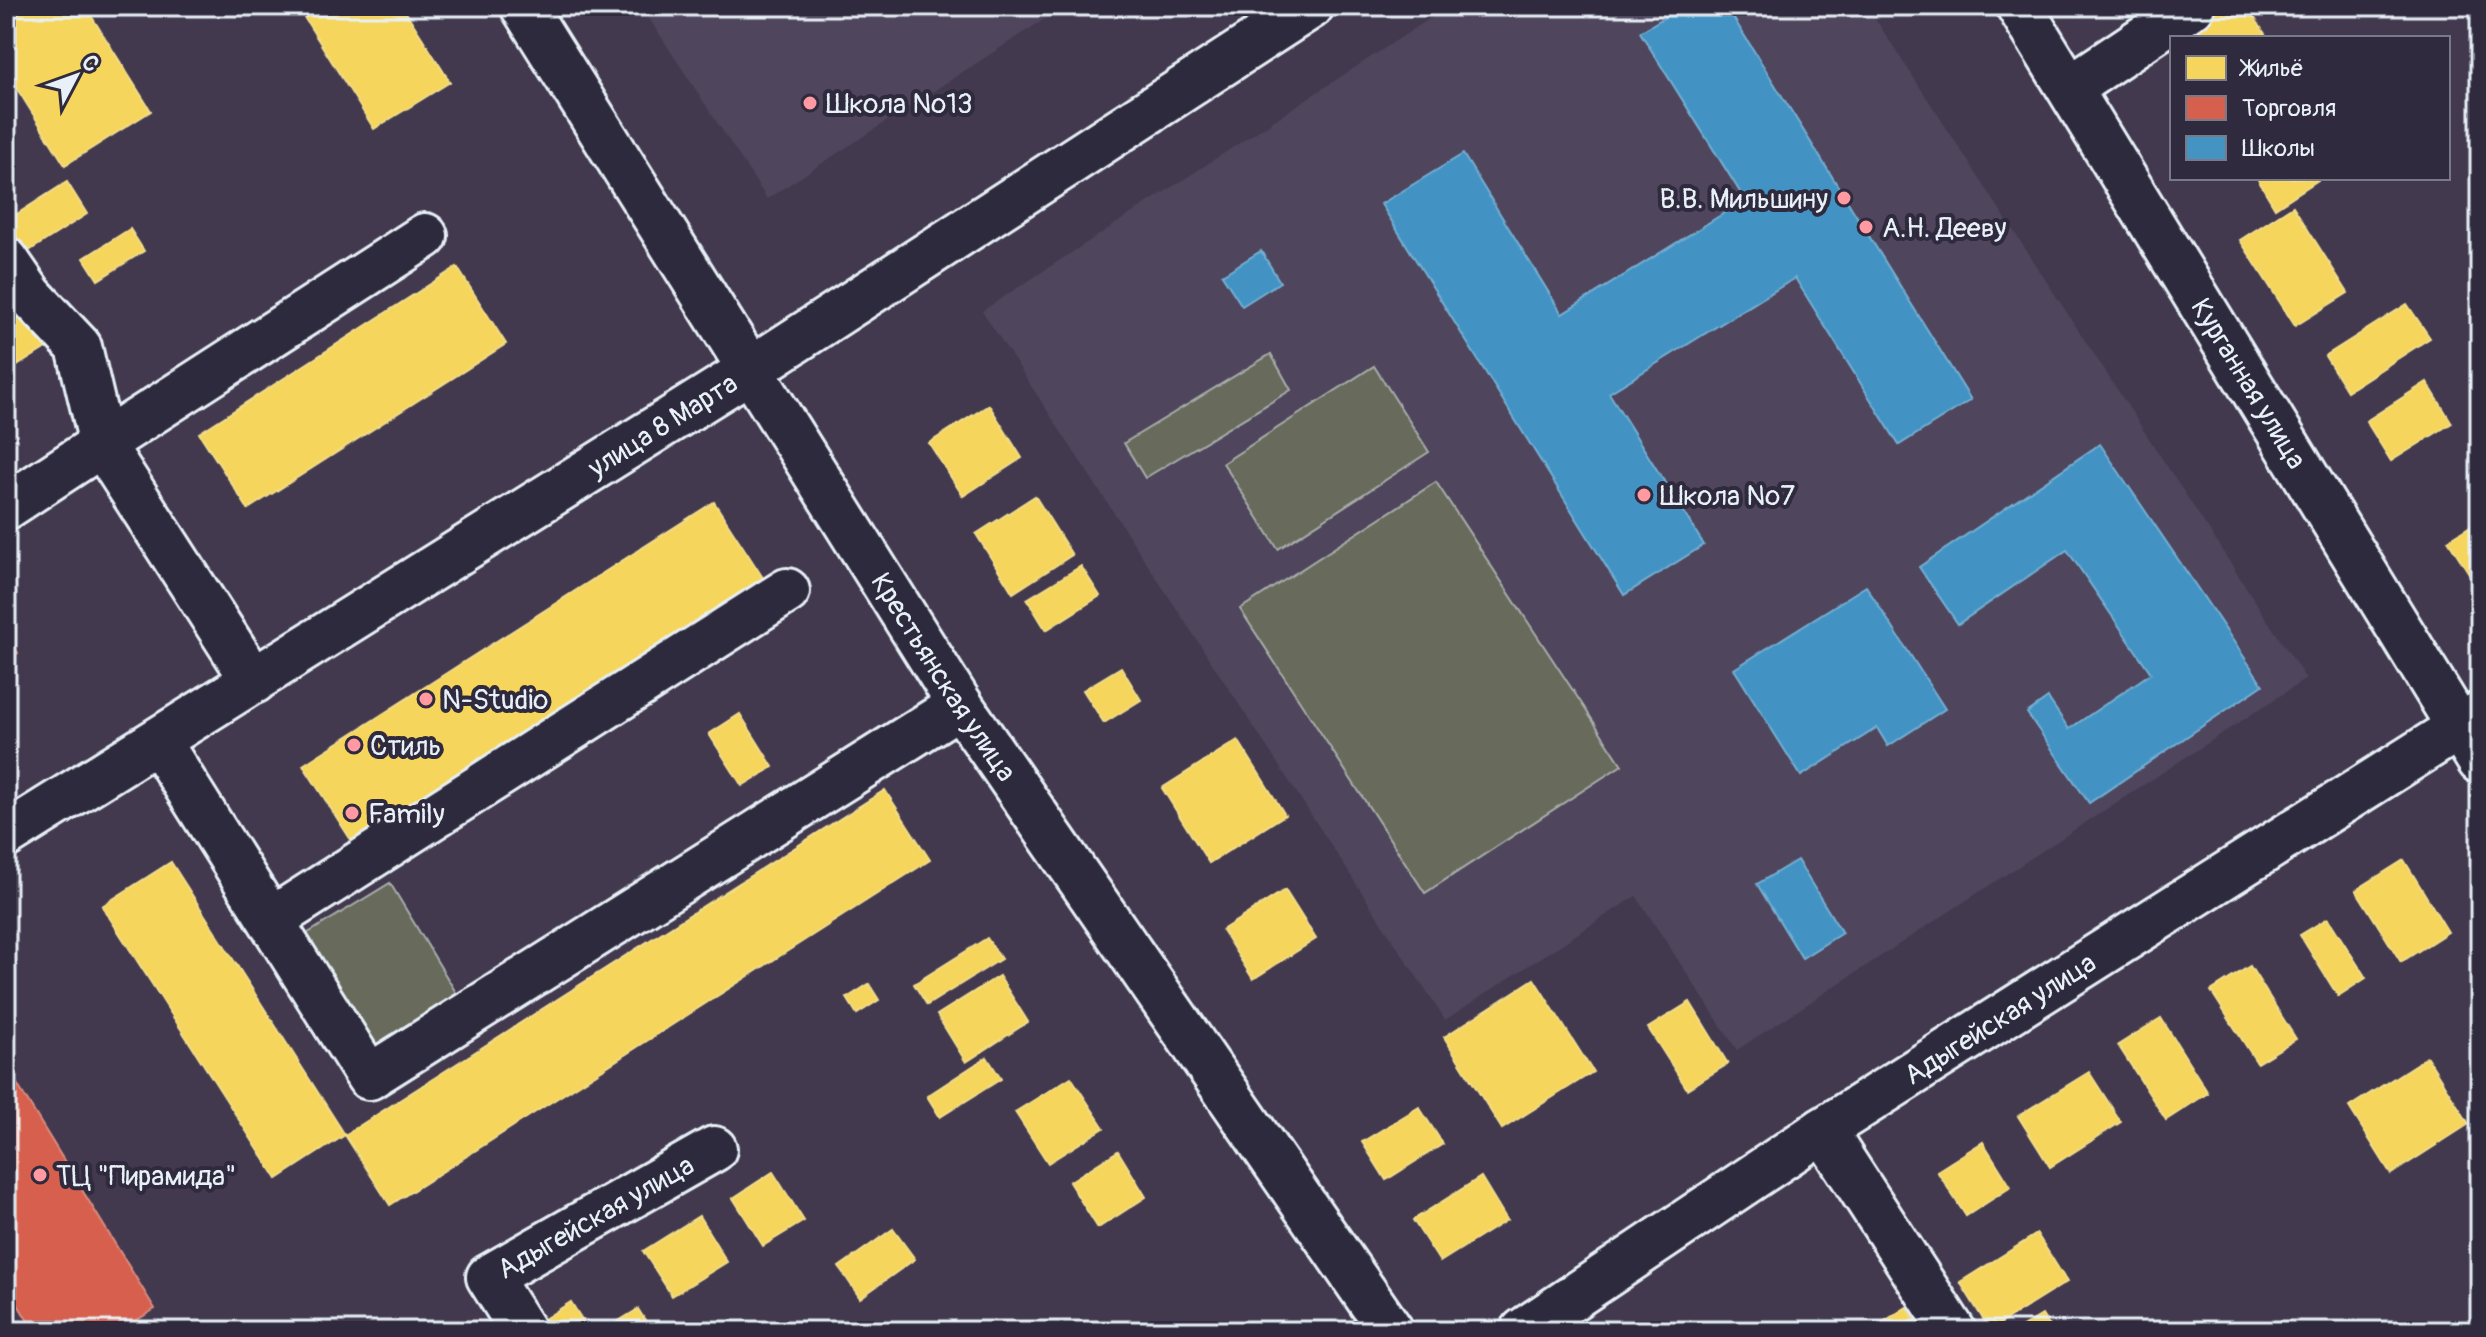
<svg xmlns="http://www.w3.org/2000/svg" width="2486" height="1337" font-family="Pangolin,sans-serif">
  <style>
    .built { fill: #4f445b }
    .green { fill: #676a5c; stroke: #a8aeaa; stroke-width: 2 }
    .homes { fill: #f6d55c; stroke: #f2dd8b; stroke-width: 2 }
    .shops { fill: #d6604d; stroke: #db8c80; stroke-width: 2 }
    .schools { fill: #4393c3; stroke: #74afd3; stroke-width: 2 }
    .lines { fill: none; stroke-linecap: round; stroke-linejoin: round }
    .minor-casing { stroke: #e8f1f8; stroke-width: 50 }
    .major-casing { stroke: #e8f1f8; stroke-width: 50 }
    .minor { stroke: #2f2a3d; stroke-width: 44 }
    .major { stroke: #2f2a3d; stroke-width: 44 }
    .poi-dot { fill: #ff9aa2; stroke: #2f2a3d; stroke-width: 3 }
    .labels { text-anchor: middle; stroke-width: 8; stroke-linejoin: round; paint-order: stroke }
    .poi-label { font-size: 28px; fill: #e8f1f8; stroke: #2f2a3d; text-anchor: start }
    .street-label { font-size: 28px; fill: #e8f1f8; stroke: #2f2a3d }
  </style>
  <rect width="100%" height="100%" fill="#42394f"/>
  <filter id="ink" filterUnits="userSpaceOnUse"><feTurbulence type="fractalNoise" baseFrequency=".0125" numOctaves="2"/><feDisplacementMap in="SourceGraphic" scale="16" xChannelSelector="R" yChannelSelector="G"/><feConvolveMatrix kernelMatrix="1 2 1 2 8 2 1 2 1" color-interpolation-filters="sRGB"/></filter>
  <g filter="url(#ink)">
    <g class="built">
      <polygon points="641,6 1065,6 767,199"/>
      <polygon points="1449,6 1867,6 2306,679 1737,1050 1636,896 1445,1020 982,311"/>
    </g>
    <g class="green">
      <polygon points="1271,354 1291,390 1145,478 1124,443"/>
      <polygon points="1374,366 1429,452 1278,549 1223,463"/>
      <polygon points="1436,482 1622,765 1425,893 1240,609"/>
      <polygon points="390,883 458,996 369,1049 300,938"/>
    </g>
    <g class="homes">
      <polygon points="6,6 85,6 151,111 65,165 6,71"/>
      <polygon points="297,6 402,6 450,82 374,129"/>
      <polygon points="2227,6 2247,6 2265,34 2259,38 2176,38"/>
      <polygon points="2257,178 2321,178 2275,208"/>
      <polygon points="67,182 87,214 21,256 6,232 6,221"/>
      <polygon points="2293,206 2348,293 2295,326 2240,240"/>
      <polygon points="130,229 144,251 98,280 84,258"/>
      <polygon points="457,267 506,344 248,509 199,433"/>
      <polygon points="6,285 46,348 6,373"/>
      <polygon points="2407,304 2430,338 2347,391 2325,356"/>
      <polygon points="2427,382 2452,423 2391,461 2366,421"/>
      <polygon points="989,405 1022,458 963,496 929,443"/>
      <polygon points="1035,496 1072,555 1013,593 976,534"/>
      <polygon points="714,502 765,581 353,843 303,765"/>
      <polygon points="2480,520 2480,588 2479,589 2448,540"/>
      <polygon points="1081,566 1100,596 1046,630 1027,599"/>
      <polygon points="1121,667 1141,700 1104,723 1083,690"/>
      <polygon points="740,714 773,767 742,786 709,734"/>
      <polygon points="1238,740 1285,815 1209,863 1162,788"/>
      <polygon points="885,790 930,860 390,1205 345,1135"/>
      <polygon points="2404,860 2448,932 2401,962 2356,890"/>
      <polygon points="171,862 345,1135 277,1179 102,906"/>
      <polygon points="1285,890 1316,939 1253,979 1222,930"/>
      <polygon points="2328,918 2366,978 2338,996 2300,935"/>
      <polygon points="987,938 1001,959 927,1005 914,984"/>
      <polygon points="2250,966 2296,1039 2257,1063 2211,991"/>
      <polygon points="999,976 1028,1022 966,1062 937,1015"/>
      <polygon points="1534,979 1593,1072 1502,1129 1444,1037"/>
      <polygon points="869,984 879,1000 857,1014 847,998"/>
      <polygon points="1690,1002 1728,1064 1687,1089 1648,1028"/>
      <polygon points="2161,1018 2208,1093 2166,1120 2118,1045"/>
      <polygon points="987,1057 1001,1079 940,1117 927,1096"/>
      <polygon points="2427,1057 2469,1124 2391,1174 2349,1107"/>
      <polygon points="2089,1072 2121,1122 2050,1167 2018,1116"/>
      <polygon points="1071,1077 1104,1128 1048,1163 1015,1112"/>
      <polygon points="1419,1107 1443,1144 1386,1180 1362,1142"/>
      <polygon points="1983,1142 2011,1187 1966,1216 1937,1171"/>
      <polygon points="1118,1151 1146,1197 1098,1228 1069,1182"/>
      <polygon points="773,1172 804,1221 763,1246 733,1198"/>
      <polygon points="1481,1177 1507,1220 1440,1262 1413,1220"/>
      <polygon points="699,1216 727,1262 672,1296 643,1251"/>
      <polygon points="893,1229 915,1259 860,1298 839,1267"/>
      <polygon points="2037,1234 2067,1282 1990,1330 1960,1282"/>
      <polygon points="571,1302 589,1331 547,1331 541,1321"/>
      <polygon points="1907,1307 1922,1331 1869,1331"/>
      <polygon points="638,1309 652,1331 622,1331 617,1322"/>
      <polygon points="2042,1315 2052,1331 2016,1331"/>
    </g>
    <g class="shops">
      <polygon points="6,635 18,653 6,661"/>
      <polygon points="6,1066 155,1309 119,1331 34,1331 6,1285"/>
    </g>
    <g class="schools">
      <polygon points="1683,6 1726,6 1971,400 1899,445 1795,278 1609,393 1704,545 1624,595 1381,204 1463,154 1562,314 1745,200 1640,32"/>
      <polygon points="1261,251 1280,282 1242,306 1222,275"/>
      <polygon points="2100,444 2263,685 2089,803 2027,713 2048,698 2069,729 2151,673 2067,550 1958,624 1919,567"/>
      <polygon points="1866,586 1945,709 1888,746 1877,728 1801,776 1734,669"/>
      <polygon points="1797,860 1842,933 1802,958 1757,884"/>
    </g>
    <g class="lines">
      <g class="minor-casing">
        <g id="minor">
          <path id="s1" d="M523,6L960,705L1391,1331"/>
          <path id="s2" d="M2019,6L2480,761"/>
          <polyline points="2071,87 2192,6"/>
          <polyline points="6,260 30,295 79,347 102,444 425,236"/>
          <polyline points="6,507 102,444 254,681"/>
          <polyline points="158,741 369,1077 960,705"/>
          <path id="s3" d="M6,835L750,370L1311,6"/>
          <polyline points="271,920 787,591"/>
          <polyline points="1823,1130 1953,1331"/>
          <path id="s4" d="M523,1331L489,1277L714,1149"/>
        </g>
      </g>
      <g class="major-casing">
        <g id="major">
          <path id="s5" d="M1523,1331L1823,1130L2480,714"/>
        </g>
      </g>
      <use href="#minor" class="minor"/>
      <use href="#major" class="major"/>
    </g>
  </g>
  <g class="poi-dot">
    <circle cx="810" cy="103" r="8"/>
    <circle cx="1844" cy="198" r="8"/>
    <circle cx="1866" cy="227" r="8"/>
    <circle cx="1644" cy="495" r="8"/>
    <circle cx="426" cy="699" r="8"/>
    <circle cx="354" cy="745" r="8"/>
    <circle cx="352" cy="813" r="8"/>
    <circle cx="40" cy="1175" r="8"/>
  </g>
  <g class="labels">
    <g class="poi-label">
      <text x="826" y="113">Школа №13</text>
      <text x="1828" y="208" text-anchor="end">В.В. Мильшину</text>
      <text x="1882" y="237">А.Н. Дееву</text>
      <text x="1660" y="505">Школа №7</text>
      <text x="442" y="709">N-Studio</text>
      <text x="370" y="755">Стиль</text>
      <text x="368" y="823">Family</text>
      <text x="56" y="1185">ТЦ "Пирамида"</text>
    </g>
    <g class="street-label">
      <text dy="10" stroke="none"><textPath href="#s2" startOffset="442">Курганная улица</textPath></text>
      <text dy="10" stroke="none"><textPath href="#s3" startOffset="774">улица 8 Марта</textPath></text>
      <text dy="10" stroke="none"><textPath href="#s1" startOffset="792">Крестьянская улица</textPath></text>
      <text dy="10" stroke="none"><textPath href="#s5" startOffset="570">Адыгейская улица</textPath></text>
      <text dy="10" stroke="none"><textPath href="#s4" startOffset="186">Адыгейская улица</textPath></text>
    </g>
  </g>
  <rect width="2486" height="1337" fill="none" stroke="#2f2a3d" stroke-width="32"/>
  <rect x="16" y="16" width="2454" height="1305" fill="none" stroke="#e8f1f8" stroke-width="3" filter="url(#ink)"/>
  <rect x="2170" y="36" width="280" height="144" fill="#2f2a3d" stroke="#797a88" stroke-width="2"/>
  <rect x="2186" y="56" width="40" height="24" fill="#f6d55c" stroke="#797a88" stroke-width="2"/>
  <text x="2242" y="76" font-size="24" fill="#e8f1f8">Жильё</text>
  <rect x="2186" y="96" width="40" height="24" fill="#d6604d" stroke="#797a88" stroke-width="2"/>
  <text x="2242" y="116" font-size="24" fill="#e8f1f8">Торговля</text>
  <rect x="2186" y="136" width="40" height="24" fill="#4393c3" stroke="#797a88" stroke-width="2"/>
  <text x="2242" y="156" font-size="24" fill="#e8f1f8">Школы</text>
  <g transform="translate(76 76) rotate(49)" stroke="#2f2a3d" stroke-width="6" paint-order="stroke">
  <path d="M0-6L14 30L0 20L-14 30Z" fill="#e8f1f8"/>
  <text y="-12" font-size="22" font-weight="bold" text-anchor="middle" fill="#e8f1f8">С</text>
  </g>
</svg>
